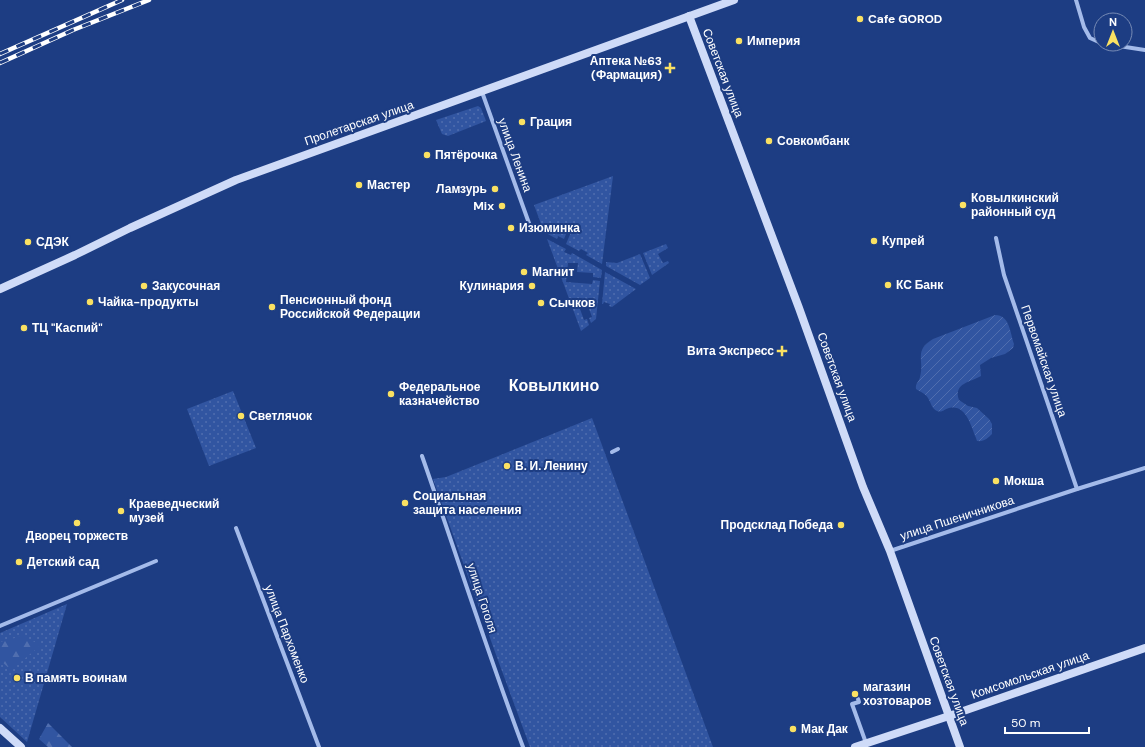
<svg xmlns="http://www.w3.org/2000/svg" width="1145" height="747" font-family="'DM Sans',sans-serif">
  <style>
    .grass { fill: url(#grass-dots) }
    .forest { fill: url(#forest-firs) }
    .garden { fill: url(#garden-furrows) }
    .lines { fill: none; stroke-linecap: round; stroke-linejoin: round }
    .street { stroke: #a4bbea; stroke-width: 4 }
    .secondary { stroke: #cfdbf8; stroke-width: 8 }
    .rail-casing { stroke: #fff; stroke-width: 4.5 }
    .rail { stroke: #1d3d83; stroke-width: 3; stroke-dasharray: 9; stroke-linecap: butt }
    .poi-dot { fill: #fae162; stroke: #1d3d83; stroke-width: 1.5 }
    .labels { text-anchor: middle; stroke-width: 4; stroke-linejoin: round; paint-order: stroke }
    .poi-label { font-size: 12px; font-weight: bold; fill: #fff; stroke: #1d3d83; text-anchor: start }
    .street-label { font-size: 12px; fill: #fff; stroke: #1d3d83 }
    .district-label { font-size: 16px; font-weight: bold; fill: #fff; stroke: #1d3d83 }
  </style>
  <defs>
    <pattern id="grass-dots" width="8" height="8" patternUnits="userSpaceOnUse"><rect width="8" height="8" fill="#3155a1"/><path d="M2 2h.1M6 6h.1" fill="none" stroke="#506eaf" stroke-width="1.8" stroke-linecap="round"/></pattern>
    <pattern id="forest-firs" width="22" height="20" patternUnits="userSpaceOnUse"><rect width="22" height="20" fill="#3155a1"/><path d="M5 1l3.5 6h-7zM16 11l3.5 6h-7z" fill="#506eaf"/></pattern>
    <pattern id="garden-furrows" width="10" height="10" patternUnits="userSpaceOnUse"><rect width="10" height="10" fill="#3155a1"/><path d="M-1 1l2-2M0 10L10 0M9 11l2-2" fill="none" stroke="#506eaf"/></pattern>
  </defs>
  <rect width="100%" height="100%" fill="#1d3d83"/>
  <g class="grass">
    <polygon points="478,106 481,108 486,121 448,136 442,134 436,120"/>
    <polygon points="613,176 602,264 586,255 588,253 581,249 579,251 566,244 571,232 566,234 564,239 558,236 557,239 544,232 534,205"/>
    <polygon points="547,239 566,249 564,252 571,255 572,253 602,270 601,278 593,277 593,273 577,272 578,263 568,263 566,282 592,284 593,280 600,281 596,319 591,323 589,318 592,317 588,306 580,309 584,320 587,319 589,325 581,331"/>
    <polygon points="666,244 668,248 658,254 663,263 668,261 669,263 652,275 643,253"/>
    <polygon points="640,254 650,278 640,285 606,266 606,262 617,263"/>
    <polygon points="605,272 636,289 612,307 609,306 610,304 604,302 603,304 602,304"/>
    <polygon points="233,391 256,448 209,466 187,409"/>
    <polygon points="592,418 713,747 530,747 499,663 433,479 446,477"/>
    <polygon points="67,604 27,742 0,717 0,633"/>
  </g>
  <g class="forest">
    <polygon points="22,636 41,645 11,670 0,660 0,642"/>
    <polygon points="48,723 72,747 48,747 39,739"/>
  </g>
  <path class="garden" d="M995,315C1010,315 1010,333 1014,344L1013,348L1005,354L991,358L980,365L981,376C971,382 953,383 959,400L968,406L977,408L989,419L992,424V434C988,438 984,442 977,441L976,438C971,426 966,404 949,408C944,409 943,413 937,411C932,409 931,403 928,398C925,393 920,392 916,389C915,383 919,382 920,377C925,360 913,351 933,339Z"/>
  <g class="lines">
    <g class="street">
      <polyline points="1076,0 1084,27 1090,38 1101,43"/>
      <polyline points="1106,44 1145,50"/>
      <polyline points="482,92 530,226"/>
      <polyline points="996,238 1004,275 1077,489"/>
      <polyline points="612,452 618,449"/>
      <path d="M422,456C456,553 487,651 523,747"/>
      <polyline points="236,528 319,747"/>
      <polyline points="890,551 1077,489 1145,468"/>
      <polyline points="0,626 156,561"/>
      <polyline points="858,699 859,702 852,704 866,743"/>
    </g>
    <g class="secondary">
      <polyline points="689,16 799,308 863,487 890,551 960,747"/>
      <polyline points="0,289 75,255 130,228 236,180 734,0"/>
      <polyline points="0,728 21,747"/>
      <polyline points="855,747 949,716 1145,648"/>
    </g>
    <g class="rail-casing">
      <g id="rail">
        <polyline points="0,54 122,0"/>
        <polyline points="0,63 73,30 149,0"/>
      </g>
    </g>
    <use href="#rail" class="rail"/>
  </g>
  <g class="poi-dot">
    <circle cx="860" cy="19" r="4"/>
    <circle cx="739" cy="41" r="4"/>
    <path d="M668 62h4v4h4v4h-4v4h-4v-4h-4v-4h4z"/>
    <circle cx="522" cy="122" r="4"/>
    <circle cx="769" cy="141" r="4"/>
    <circle cx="427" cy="155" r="4"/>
    <circle cx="359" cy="185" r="4"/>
    <circle cx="495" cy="189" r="4"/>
    <circle cx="963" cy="205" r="4"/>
    <circle cx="502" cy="206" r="4"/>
    <circle cx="511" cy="228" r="4"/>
    <circle cx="874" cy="241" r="4"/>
    <circle cx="28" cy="242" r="4"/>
    <circle cx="524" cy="272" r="4"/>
    <circle cx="888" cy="285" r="4"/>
    <circle cx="144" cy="286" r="4"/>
    <circle cx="532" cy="286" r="4"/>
    <circle cx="90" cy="302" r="4"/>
    <circle cx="541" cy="303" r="4"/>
    <circle cx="272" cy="307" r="4"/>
    <circle cx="24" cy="328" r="4"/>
    <path d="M780 345h4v4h4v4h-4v4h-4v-4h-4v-4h4z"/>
    <circle cx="391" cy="394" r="4"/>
    <circle cx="241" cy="416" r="4"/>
    <circle cx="507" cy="466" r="4"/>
    <circle cx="996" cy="481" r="4"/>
    <circle cx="405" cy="503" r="4"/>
    <circle cx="121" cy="511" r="4"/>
    <circle cx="77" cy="523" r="4"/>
    <circle cx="841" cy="525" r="4"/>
    <circle cx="19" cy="562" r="4"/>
    <circle cx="17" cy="678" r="4"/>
    <circle cx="855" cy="694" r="4"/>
    <circle cx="793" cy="729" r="4"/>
  </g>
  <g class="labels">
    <g class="poi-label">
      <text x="868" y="23">Cafe GOROD</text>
      <text x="747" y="45">Империя</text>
      <text x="662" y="65" text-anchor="end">Аптека №63<tspan x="662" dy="14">(Фармация)</tspan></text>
      <text x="530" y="126">Грация</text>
      <text x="777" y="145">Совкомбанк</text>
      <text x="435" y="159">Пятёрочка</text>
      <text x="367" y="189">Мастер</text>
      <text x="487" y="193" text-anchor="end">Ламзурь</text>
      <text x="971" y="202">Ковылкинский<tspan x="971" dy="14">районный суд</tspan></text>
      <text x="494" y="210" text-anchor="end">Mix</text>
      <text x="519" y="232">Изюминка</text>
      <text x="882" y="245">Купрей</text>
      <text x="36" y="246">СДЭК</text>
      <text x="532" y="276">Магнит</text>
      <text x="896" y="289">КС Банк</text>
      <text x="152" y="290">Закусочная</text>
      <text x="524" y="290" text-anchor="end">Кулинария</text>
      <text x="280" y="304">Пенсионный фонд<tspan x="280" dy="14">Российской Федерации</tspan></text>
      <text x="98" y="306">Чайка-продукты</text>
      <text x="549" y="307">Сычков</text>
      <text x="32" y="332">ТЦ "Каспий"</text>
      <text x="774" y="355" text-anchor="end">Вита Экспресс</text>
      <text x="399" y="391">Федеральное<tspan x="399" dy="14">казначейство</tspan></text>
      <text x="249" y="420">Светлячок</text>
      <text x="515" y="470">В. И. Ленину</text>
      <text x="1004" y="485">Мокша</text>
      <text x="413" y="500">Социальная<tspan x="413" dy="14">защита населения</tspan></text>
      <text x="129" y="508">Краеведческий<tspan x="129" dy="14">музей</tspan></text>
      <text x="833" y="529" text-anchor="end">Продсклад Победа</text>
      <text x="77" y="540" text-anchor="middle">Дворец торжеств</text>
      <text x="27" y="566">Детский сад</text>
      <text x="25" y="682">В память воинам</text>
      <text x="863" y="691">магазин<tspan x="863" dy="14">хозтоваров</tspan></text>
      <text x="801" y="733">Мак Дак</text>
    </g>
    <g class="street-label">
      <text transform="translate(723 73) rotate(69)" y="4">Советская улица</text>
      <text transform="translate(359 123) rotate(-19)" y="4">Пролетарская улица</text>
      <text transform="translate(515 155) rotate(70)" y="4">улица Ленина</text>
      <text transform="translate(1044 361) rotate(71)" y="4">Первомайская улица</text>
      <text transform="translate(837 377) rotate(70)" y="4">Советская улица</text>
      <text transform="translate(957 518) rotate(-18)" y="4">улица Пшеничникова</text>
      <text transform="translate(482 598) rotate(72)" y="4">улица Гоголя</text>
      <text transform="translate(287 634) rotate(69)" y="4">улица Пархоменко</text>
      <text transform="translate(1030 675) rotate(-19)" y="4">Комсомольская улица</text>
      <text transform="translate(949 681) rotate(70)" y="4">Советская улица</text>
    </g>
    <g class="district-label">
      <text x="554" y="391">Ковылкино</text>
    </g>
  </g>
  <g transform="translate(1113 32)"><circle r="19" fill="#1d3d83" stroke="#778bb5"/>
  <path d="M0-3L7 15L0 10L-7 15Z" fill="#fae162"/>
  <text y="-6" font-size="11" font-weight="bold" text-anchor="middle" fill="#ffffff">N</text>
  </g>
  <path d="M1005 727v6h84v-6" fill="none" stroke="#ffffff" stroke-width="2"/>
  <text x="1011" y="727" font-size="12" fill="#ffffff" stroke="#1d3d83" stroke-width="3" paint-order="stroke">50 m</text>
</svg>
